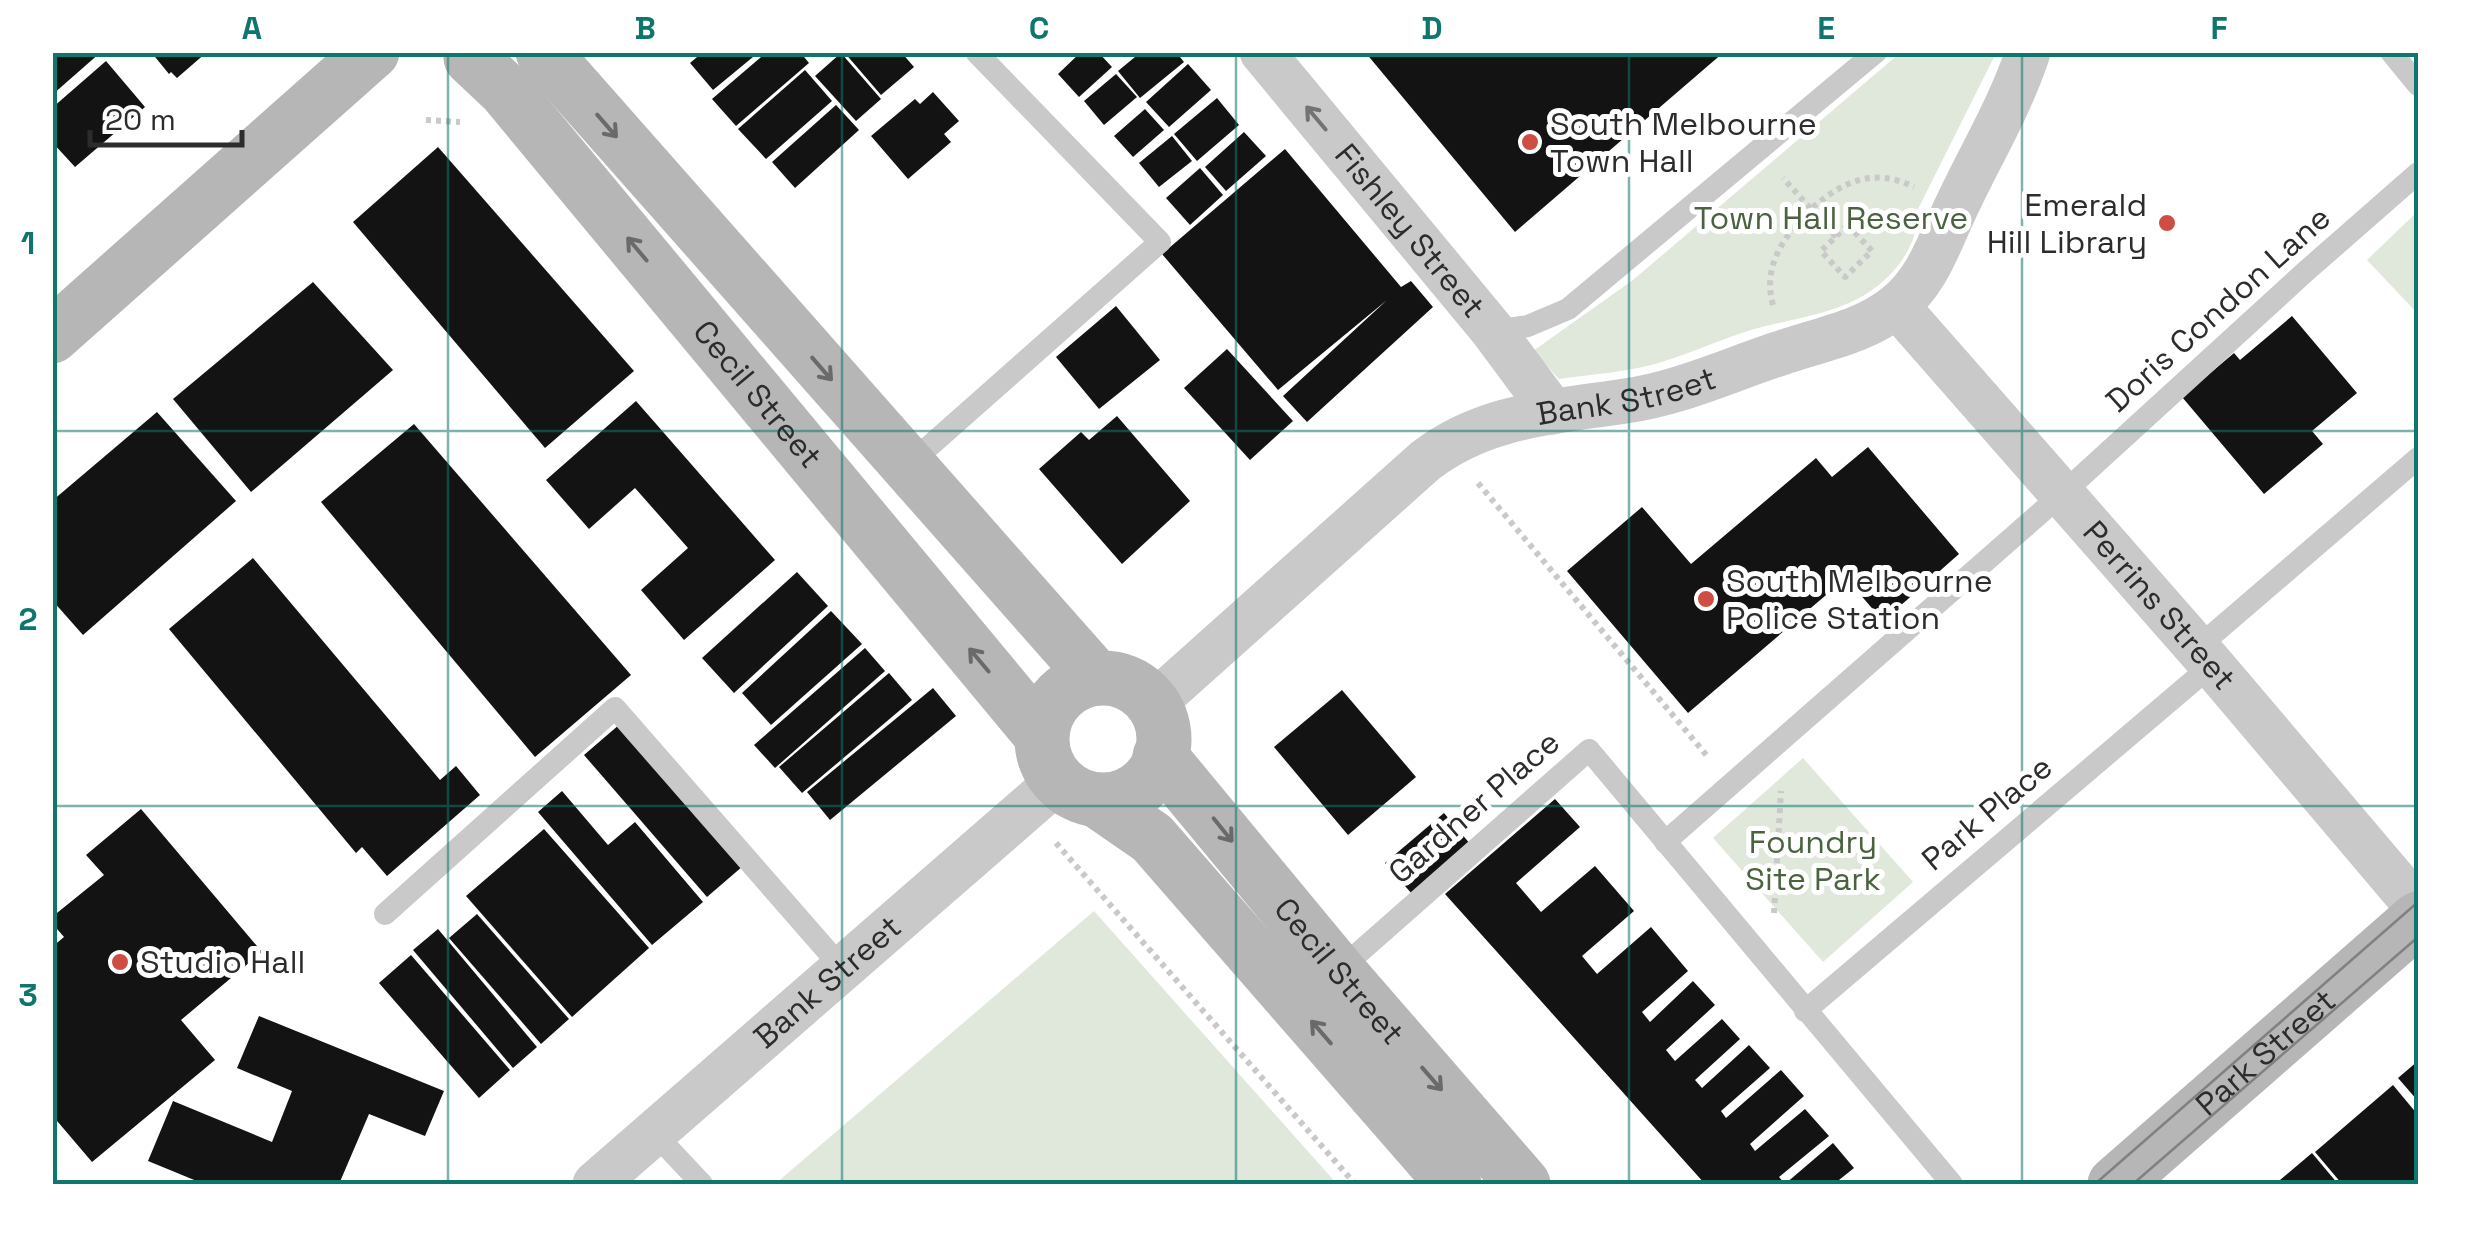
<svg xmlns="http://www.w3.org/2000/svg" width="2471" height="1237" font-family="'Space Grotesk',sans-serif">
  <style>
    .green { fill: #e0e8db }
    .building { fill: #131313 }
    .lines { fill: none; stroke-linecap: round; stroke-linejoin: round }
    .path { stroke: #c9c9c9; stroke-width: 6; stroke-dasharray: 5 5; stroke-linecap: butt }
    .lane { stroke: #c9c9c9; stroke-width: 22 }
    .street { stroke: #c9c9c9; stroke-width: 45 }
    .secondary { stroke: #b6b6b6; stroke-width: 55 }
    .tram { stroke: #818181; stroke-width: 2.5 }
    .oneway { stroke: #737373 }
    .oneway2 { stroke: #6a6a6a }
    .grid { fill: none; stroke: #0f766e; stroke-width: 2.5; stroke-opacity: 0.55 }
    .poi-dot { fill: #cf4e43; stroke: #fff; stroke-width: 4 }
    .labels { text-anchor: middle; stroke-width: 10; stroke-linejoin: round; paint-order: stroke }
    .poi-label { font-size: 32px; fill: #2c2c2c; stroke: #fff; text-anchor: start }
    .park-label { font-size: 32px; fill: #4a6240; stroke: #fff }
    .street-label { font-size: 32px; fill: #2c2c2c; stroke: #fff }
    .neatline { fill: none; stroke: #0f766e; stroke-width: 4 }
    .grid-label { font-size: 32px; text-anchor: middle; font-weight: bold; fill: #0f766e }
  </style>
  <rect width="100%" height="100%" fill="#fff"/>
  <g class="green">
    <path d="M1900,53H1996L1918,209C1919,243 1897,274 1869,292C1834,316 1785,319 1745,332C1711,343 1678,359 1643,367C1615,373 1587,375 1559,379L1533,351L1633,280Z"/>
    <polygon points="2418,211 2418,314 2367,260"/>
    <polygon points="1803,758 1913,882 1823,962 1713,838"/>
    <polygon points="1094,911 1337,1184 775,1184"/>
  </g>
  <g class="building">
    <polygon points="52,52 101,52 52,95"/>
    <polygon points="151,52 207,52 177,78 171,72 169,74"/>
    <polygon points="703,52 759,52 713,90 690,63"/>
    <polygon points="767,52 800,52 809,63 736,126 712,99"/>
    <polygon points="844,52 880,52 884,57 889,52 901,52 914,67 881,95"/>
    <polygon points="1081,52 1098,52 1112,67 1079,97 1058,74"/>
    <polygon points="1141,52 1176,52 1184,62 1140,98 1118,71"/>
    <polygon points="1365,52 1724,52 1515,232"/>
    <polygon points="841,53 881,99 856,121 815,76"/>
    <polygon points="106,61 145,107 75,167 52,142 52,108"/>
    <polygon points="1188,64 1211,90 1169,127 1146,102"/>
    <polygon points="805,70 832,101 766,159 738,129"/>
    <polygon points="1116,74 1137,97 1104,125 1084,101"/>
    <polygon points="933,92 959,121 944,134 951,142 908,179 871,136 915,99 920,104"/>
    <polygon points="1217,98 1239,125 1197,161 1174,134"/>
    <polygon points="836,105 859,130 795,188 772,162"/>
    <polygon points="1145,109 1164,130 1133,157 1114,136"/>
    <polygon points="1244,132 1266,156 1226,191 1205,167"/>
    <polygon points="1172,136 1192,161 1159,187 1139,163"/>
    <polygon points="438,147 634,371 545,448 353,222"/>
    <polygon points="1285,149 1401,287 1411,281 1433,307 1307,422 1283,396 1387,300 1278,390 1162,254"/>
    <polygon points="1200,168 1223,195 1190,225 1166,198"/>
    <polygon points="313,282 393,370 251,492 173,399"/>
    <polygon points="1116,306 1160,360 1099,409 1056,357"/>
    <polygon points="2292,316 2357,393 2312,431 2323,444 2264,494 2182,397 2234,353 2240,360"/>
    <polygon points="1227,349 1293,421 1250,460 1184,388"/>
    <polygon points="636,401 775,560 684,640 641,590 688,548 635,488 589,529 546,480"/>
    <polygon points="157,412 236,501 83,635 52,600 52,501"/>
    <polygon points="1117,416 1190,501 1122,564 1039,469 1081,432 1089,440"/>
    <polygon points="414,424 631,675 535,757 321,502"/>
    <polygon points="1868,447 1959,554 1883,621 1846,578 1688,713 1567,571 1642,507 1691,564 1816,458 1832,477"/>
    <polygon points="253,558 440,780 456,766 480,795 387,876 362,847 356,853 169,629"/>
    <polygon points="797,572 828,606 734,693 702,658"/>
    <polygon points="831,611 862,644 771,725 742,693"/>
    <polygon points="865,648 885,671 775,768 754,745"/>
    <polygon points="889,673 912,700 802,793 779,767"/>
    <polygon points="933,688 956,716 830,820 807,792"/>
    <polygon points="1342,690 1416,777 1348,835 1274,747"/>
    <polygon points="620,724 743,866 707,897 584,755"/>
    <polygon points="562,791 608,845 635,822 703,902 652,945 538,812"/>
    <polygon points="1555,799 1580,827 1516,883 1541,912 1595,866 1634,911 1582,956 1597,974 1651,927 1688,971 1642,1012 1650,1022 1693,981 1715,1005 1666,1050 1675,1061 1722,1019 1740,1039 1695,1080 1702,1088 1749,1045 1770,1068 1721,1111 1726,1118 1781,1070 1804,1096 1750,1144 1755,1151 1805,1109 1829,1136 1779,1177 1785,1184 1833,1143 1854,1168 1834,1184 1705,1184 1445,894"/>
    <polygon points="141,809 262,952 181,1020 215,1060 92,1162 52,1115 52,947 64,937 52,923 52,917 104,875 86,855"/>
    <polygon points="1444,813 1471,845 1412,894 1385,863"/>
    <polygon points="544,829 649,948 572,1017 466,896"/>
    <polygon points="477,914 569,1019 541,1044 449,938"/>
    <polygon points="438,929 537,1047 513,1068 413,950"/>
    <polygon points="411,955 510,1070 479,1098 379,983"/>
    <polygon points="259,1016 444,1091 425,1136 369,1114 339,1184 204,1184 148,1161 173,1101 272,1142 292,1091 237,1068"/>
    <polygon points="2418,1061 2418,1101 2398,1078"/>
    <polygon points="2393,1085 2418,1115 2418,1184 2342,1184 2315,1152"/>
    <polygon points="2312,1153 2338,1184 2284,1184 2280,1180"/>
  </g>
  <g class="lines">
    <g class="path">
      <polyline points="426,120 460,122"/>
      <polygon points="1848,225 1872,251 1845,277 1821,251"/>
      <path d="M1836,237L1811,209C1843,181 1874,167 1914,187"/>
      <path d="M1773,305C1762,266 1784,236 1811,209L1783,178"/>
      <polyline points="1478,483 1708,757"/>
      <polyline points="1056,843 1355,1184"/>
      <polyline points="1774,913 1781,791"/>
    </g>
    <g class="lane">
      <polyline points="2391,52 2418,85"/>
      <polyline points="1493,331 1528,326 1568,309 1876,52"/>
      <polyline points="907,466 1160,242 976,52"/>
      <polyline points="2197,648 2418,458"/>
      <polyline points="1665,842 2062,494 2305,272 2418,173"/>
      <polyline points="385,914 615,708 843,969"/>
      <polyline points="1338,971 1589,750 1952,1184"/>
      <polyline points="1805,1011 2212,665"/>
      <polyline points="654,1133 702,1184"/>
    </g>
    <g class="street">
      <path id="s1" d="M1262,52L1493,331L1553,412"/>
      <path id="s2" d="M1897,306L2212,665L2418,908"/>
      <path id="s3" d="M1153,704L1425,461C1484,415 1554,412 1625,401C1681,393 1731,369 1784,352C1822,339 1864,332 1896,306C1931,278 1941,236 1961,197C1984,149 2011,104 2028,52"/>
      <path id="s4" d="M595,1184L1058,781"/>
    </g>
    <g class="secondary">
      <polyline points="543,52 1096,678"/>
      <path id="s5" d="M471,58L505,90L1041,735"/>
      <polyline points="52,336 372,52"/>
      <circle cx="1103" cy="739" r="61"/>
      <path id="s6" d="M1160,756L1338,971L1523,1184"/>
      <polyline points="1097,800 1152,838 1454,1184"/>
      <path id="s7" d="M2115,1184L2418,919"/>
    </g>
    <g class="tram">
      <polyline points="2095,1184 2418,902"/>
      <polyline points="2133,1184 2418,937"/>
    </g>
  </g>
  <defs><path id="oneway-shaft" d="M-6 0H5M1.5-3L5.5 0L1.5 3" fill="none" stroke-width="1.6" stroke-linecap="round" stroke-linejoin="round" transform="scale(2.5)"/></defs>
  <use class="oneway" href="#oneway-shaft" transform="translate(1316 118) rotate(-130)"/>
  <g class="oneway2">
    <use href="#oneway-shaft" transform="translate(607 126) rotate(49)"/>
    <use href="#oneway-shaft" transform="translate(637 249) rotate(-130)"/>
    <use href="#oneway-shaft" transform="translate(822 369) rotate(49)"/>
    <use href="#oneway-shaft" transform="translate(979 660) rotate(-130)"/>
    <use href="#oneway-shaft" transform="translate(1223 830) rotate(51)"/>
    <use href="#oneway-shaft" transform="translate(1321 1032) rotate(-131)"/>
    <use href="#oneway-shaft" transform="translate(1432 1079) rotate(49)"/>
  </g>
  <path class="grid" d="M448,52V1184M842,52V1184M1236,52V1184M1629,52V1184M2022,52V1184M52,431H2418M52,806H2418"/>
  <g class="poi-dot">
    <circle cx="1530" cy="142" r="10"/>
    <circle cx="2167" cy="223" r="10"/>
    <circle cx="1706" cy="599" r="10"/>
    <circle cx="120" cy="962" r="10"/>
  </g>
  <g class="labels">
    <g class="poi-label">
      <text x="1550" y="135">South Melbourne<tspan x="1550" dy="37">Town Hall</tspan></text>
      <text x="2147" y="216" text-anchor="end">Emerald<tspan x="2147" dy="37">Hill Library</tspan></text>
      <text x="1726" y="592">South Melbourne<tspan x="1726" dy="37">Police Station</tspan></text>
      <text x="140" y="973">Studio Hall</text>
    </g>
    <g class="park-label">
      <text x="1831" y="229">Town Hall Reserve</text>
      <text x="1813" y="853">Foundry<tspan x="1813" dy="37">Site Park</tspan></text>
    </g>
    <g class="street-label">
      <text dy="11" stroke="none"><textPath href="#s1" startOffset="232">Fishley Street</textPath></text>
      <text transform="translate(2218 309) rotate(-42)" y="11">Doris Condon Lane</text>
      <text dy="11" stroke="none"><textPath href="#s5" startOffset="442">Cecil Street</textPath></text>
      <text dy="11" stroke="none"><textPath href="#s3" startOffset="578">Bank Street</textPath></text>
      <text dy="11" stroke="none"><textPath href="#s2" startOffset="398">Perrins Street</textPath></text>
      <text transform="translate(1474 807) rotate(-41)" y="11">Gardner Place</text>
      <text transform="translate(1987 813) rotate(-40)" y="11">Park Place</text>
      <text dy="11" stroke="none"><textPath href="#s6" startOffset="280">Cecil Street</textPath></text>
      <text dy="11" stroke="none"><textPath href="#s4" startOffset="308">Bank Street</textPath></text>
      <text dy="11" stroke="none"><textPath href="#s7" startOffset="200">Park Street</textPath></text>
    </g>
  </g>
  <rect width="2471" height="1237" fill="none" stroke="#ffffff" stroke-width="110"/>
  <path d="M90 130v15h152v-15" fill="none" stroke="#2c2c2c" stroke-width="5"/>
  <text x="105" y="130" font-size="30" fill="#2c2c2c" stroke="#ffffff" stroke-width="8" paint-order="stroke">20 m</text>
  <rect x="55" y="55" width="2361" height="1127" class="neatline"/>
  <g class="grid-label">
    <text x="252" y="39">A</text>
    <text x="645" y="39">B</text>
    <text x="1039" y="39">C</text>
    <text x="1432" y="39">D</text>
    <text x="1826" y="39">E</text>
    <text x="2219" y="39">F</text>
    <text x="28" y="254">1</text>
    <text x="28" y="630">2</text>
    <text x="28" y="1006">3</text>
  </g>
</svg>
